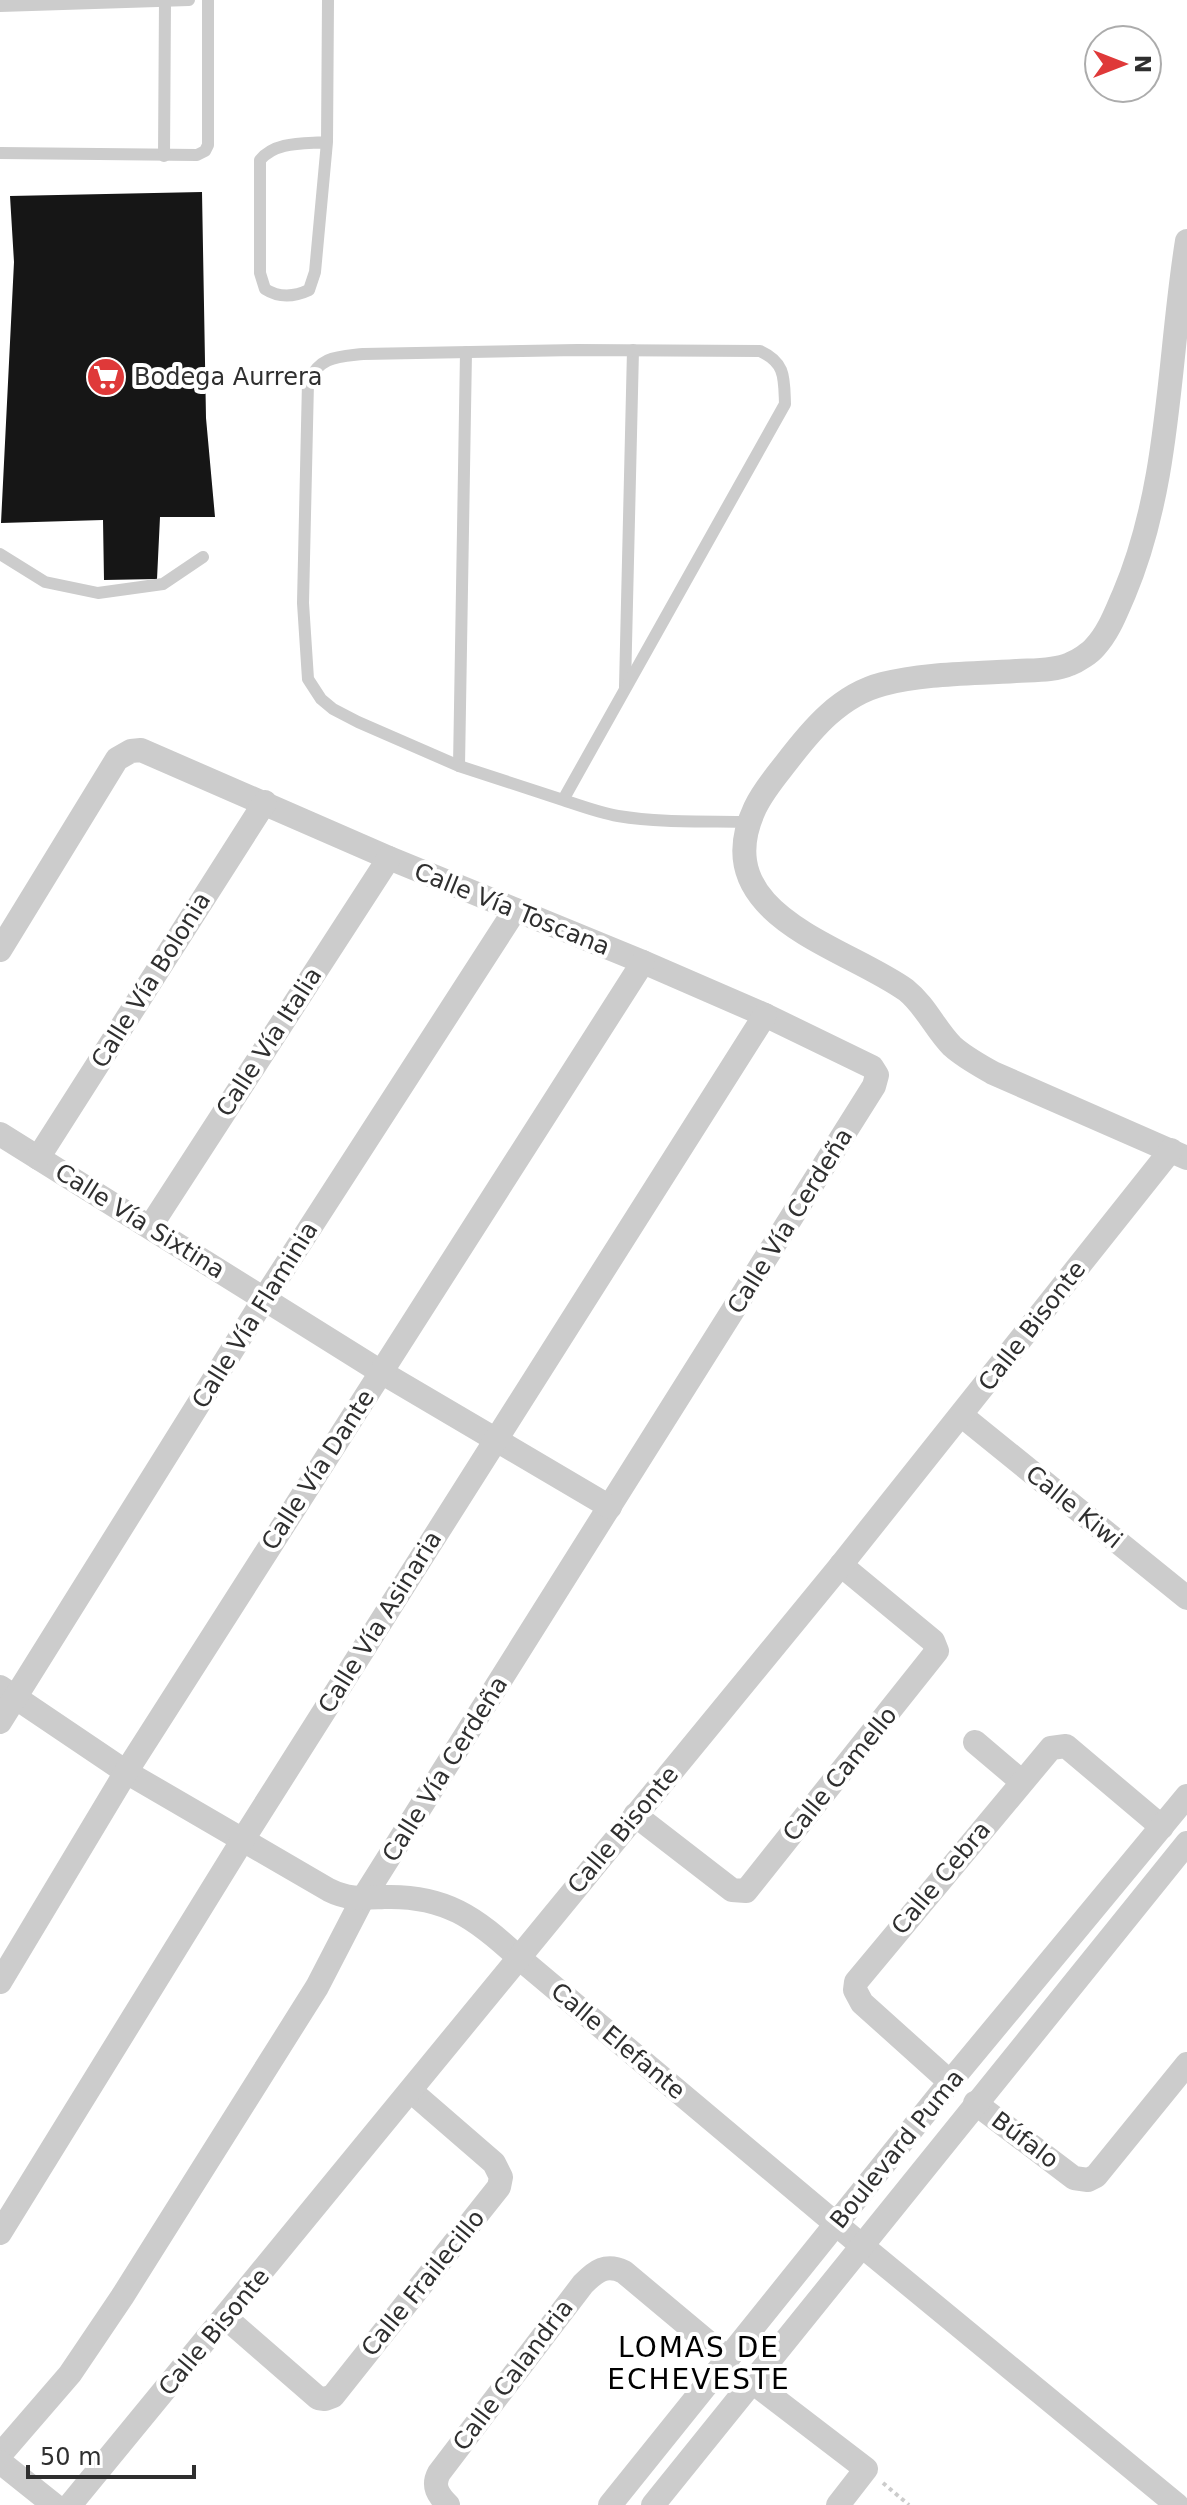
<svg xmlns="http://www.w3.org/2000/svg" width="1187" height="2505" font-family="'DejaVu Sans',sans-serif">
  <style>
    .building { fill: #161616 }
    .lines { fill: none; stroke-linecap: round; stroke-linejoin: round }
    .path { stroke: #ccc; stroke-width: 4; stroke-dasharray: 4 4; stroke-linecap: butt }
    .lane { stroke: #ccc; stroke-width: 12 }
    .street { stroke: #ccc; stroke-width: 24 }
    .labels { text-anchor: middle; stroke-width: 8; stroke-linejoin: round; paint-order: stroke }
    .poi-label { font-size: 24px; fill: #2f2f2f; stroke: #fff; text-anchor: start }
    .street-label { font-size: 24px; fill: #2f2f2f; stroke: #fff }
    .quarter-label { font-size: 28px; letter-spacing: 2px; fill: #000; stroke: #fff }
  </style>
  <rect width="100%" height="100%" fill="#fff"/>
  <polygon class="building" points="202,192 206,418 215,517 160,517 157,579 104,580 103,520 1,523 14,262 10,196"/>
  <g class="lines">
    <polyline class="path" points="883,2483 909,2505"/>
    <g class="lane">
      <polyline points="0,6 189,0"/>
      <path d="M327,142C304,144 276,141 260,160V273L265,289C279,298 294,297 309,290L315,272L327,142L328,0"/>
      <polyline points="0,153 197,155 205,151 208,145 208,0"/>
      <polyline points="164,156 165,0"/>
      <polyline points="0,554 45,582 98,593 163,584 203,557"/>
      <polyline points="625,687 633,350"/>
      <polyline points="459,766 466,352"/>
      <path d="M563,800L785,404C784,378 786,363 760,351L577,350L363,354C337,357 320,356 308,382L303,603L308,679L321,699L333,709L358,722L459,766L563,800C581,806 600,813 618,816C661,823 706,821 750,822"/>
    </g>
    <g class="street">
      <path d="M1187,241C1168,358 1171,483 1124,594C1116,612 1109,632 1095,647C1090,653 1078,661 1070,664C1055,671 1033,670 1016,671C972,674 926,673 883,684C840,695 812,729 786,763C775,777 763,791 755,808C705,915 843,945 906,990C926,1006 935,1029 952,1046C964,1057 979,1065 993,1073L1187,1158"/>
      <polyline points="0,950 117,759 131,751 141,750 389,858 643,962 765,1015 872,1067 877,1075 874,1086 362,1900 317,1987 122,2297 70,2374 0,2455"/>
      <polyline points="0,1134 381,1372 610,1507"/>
      <polyline points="38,1158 265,802"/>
      <polyline points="150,1227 389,858"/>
      <polyline points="961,1415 1187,1598"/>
      <path d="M0,1687L126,1772L329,1890C349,1900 363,1898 384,1897C445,1895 476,1918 518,1957L861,2245L1177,2505"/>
      <polyline points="0,1722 264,1299 515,910"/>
      <polyline points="975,1742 1021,1781"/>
      <polyline points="635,1815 732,1890 746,1891 937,1651 933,1641 841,1565"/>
      <polyline points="0,1982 126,1772 643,962"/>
      <polyline points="950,2082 862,2003 855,1990 856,1982 1051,1748 1066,1746 1162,1827"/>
      <polyline points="975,2103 1074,2178 1088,2180 1096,2176 1187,2064"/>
      <polyline points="0,2233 242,1841 765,1015"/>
      <polyline points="226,2318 318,2398 325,2399 333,2396 499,2187 501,2177 494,2163 412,2092"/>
      <polyline points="751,2381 866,2469 838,2505"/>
      <polyline points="0,2462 54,2505"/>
      <polyline points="70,2505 841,1565 1171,1150"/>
      <path d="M448,2505C438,2495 432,2486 439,2473L583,2284C596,2271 606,2263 624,2272L728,2359"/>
      <polyline points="610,2505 950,2082 1187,1796"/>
      <polyline points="653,2505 1187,1843"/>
    </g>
  </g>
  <defs>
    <g id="supermarket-disc" transform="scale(2)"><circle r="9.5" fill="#df3939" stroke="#fff"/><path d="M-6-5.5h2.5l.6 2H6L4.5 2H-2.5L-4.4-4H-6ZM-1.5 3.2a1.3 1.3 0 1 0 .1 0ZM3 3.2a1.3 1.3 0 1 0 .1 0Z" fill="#fff"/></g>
  </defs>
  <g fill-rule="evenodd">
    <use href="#supermarket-disc" x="106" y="377"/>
  </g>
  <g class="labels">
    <g class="poi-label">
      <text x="134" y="385">Bodega Aurrera</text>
    </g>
    <g class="street-label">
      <text transform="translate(512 909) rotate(22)" y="8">Calle Vía Toscana</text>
      <text transform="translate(151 980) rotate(-58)" y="8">Calle Vía Bolonia</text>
      <text transform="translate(269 1042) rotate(-57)" y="8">Calle Vía Italia</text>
      <text transform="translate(140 1221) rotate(32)" y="8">Calle Vía Sixtina</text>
      <text transform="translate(790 1221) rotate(-58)" y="8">Calle Vía Cerdeña</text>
      <text transform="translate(255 1315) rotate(-58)" y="8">Calle Vía Flaminia</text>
      <text transform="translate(1032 1326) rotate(-52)" y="8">Calle Bisonte</text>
      <text transform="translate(318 1470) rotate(-57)" y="8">Calle Vía Dante</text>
      <text transform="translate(1074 1507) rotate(39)" y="8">Calle Kiwi</text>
      <text transform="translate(380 1622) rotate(-58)" y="8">Calle Vía Asinaria</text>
      <text transform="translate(445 1769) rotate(-58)" y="8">Calle Vía Cerdeña</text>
      <text transform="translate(840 1774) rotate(-51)" y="8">Calle Camello</text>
      <text transform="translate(623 1830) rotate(-50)" y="8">Calle Bisonte</text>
      <text transform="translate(941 1878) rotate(-50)" y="8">Calle Cebra</text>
      <text transform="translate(618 2041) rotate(40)" y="8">Calle Elefante</text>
      <text transform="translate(1025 2140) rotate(37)" y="8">Búfalo</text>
      <text transform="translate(897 2149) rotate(-51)" y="8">Boulevard Puma</text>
      <text transform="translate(423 2283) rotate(-51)" y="8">Calle Frailecillo</text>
      <text transform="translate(214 2332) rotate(-50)" y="8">Calle Bisonte</text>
      <text transform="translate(513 2375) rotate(-53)" y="8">Calle Calandria</text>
    </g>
    <g class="quarter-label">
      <text x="699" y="2357">LOMAS DE<tspan x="699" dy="32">ECHEVESTE</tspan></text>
    </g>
  </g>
  <g transform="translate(1123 64) rotate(90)"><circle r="38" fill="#ffffff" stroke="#acacac" stroke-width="2"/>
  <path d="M0-6L14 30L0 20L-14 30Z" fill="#df3939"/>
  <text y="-12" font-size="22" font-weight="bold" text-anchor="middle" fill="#2f2f2f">N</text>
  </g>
  <path d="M28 2465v12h166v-12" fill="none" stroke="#2f2f2f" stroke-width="4"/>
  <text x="40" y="2465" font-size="24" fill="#2f2f2f" stroke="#ffffff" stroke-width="6" paint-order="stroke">50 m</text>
</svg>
